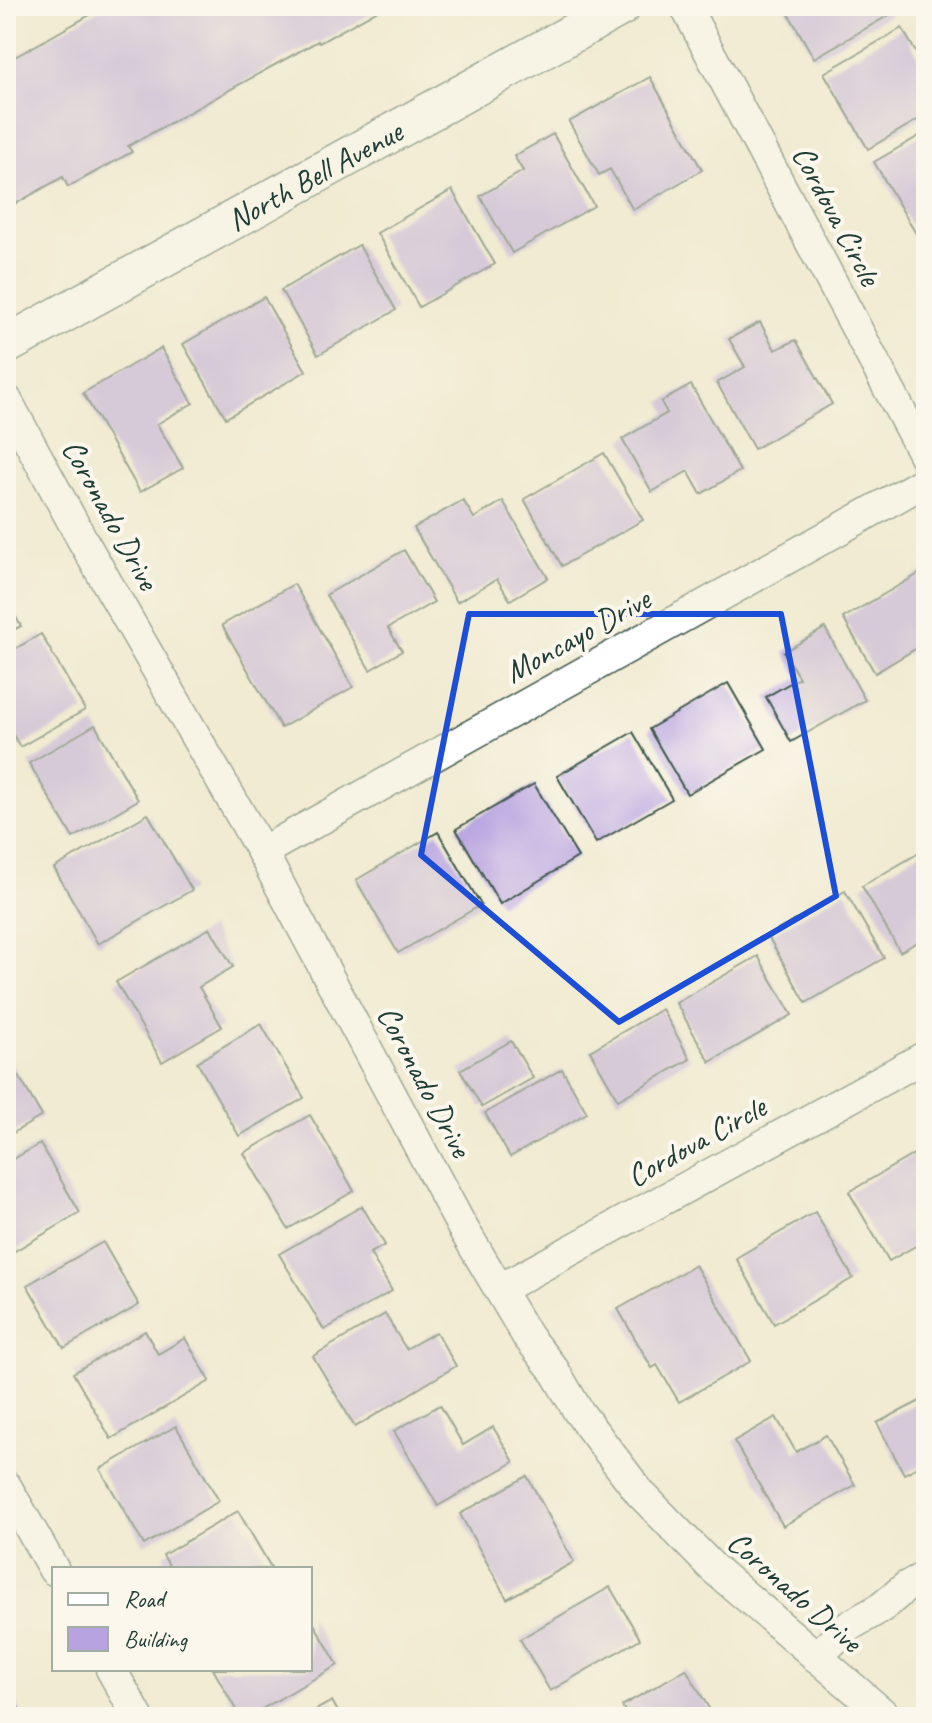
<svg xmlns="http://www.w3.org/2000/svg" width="932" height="1723" font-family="Caveat,sans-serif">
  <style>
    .building { fill: #b8a3e1 }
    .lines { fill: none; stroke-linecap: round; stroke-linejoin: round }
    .minor-casing { stroke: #3e574c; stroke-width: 33 }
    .tertiary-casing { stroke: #3e574c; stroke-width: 41 }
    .minor { stroke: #fff; stroke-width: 30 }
    .tertiary { stroke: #fff; stroke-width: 38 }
    .marked { fill: none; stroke: #1d4ed8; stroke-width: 6; stroke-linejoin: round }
    .labels { text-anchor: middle; stroke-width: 8; stroke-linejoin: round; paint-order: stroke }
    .street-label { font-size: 32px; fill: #1f3d34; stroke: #fbf7ec }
  </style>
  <rect width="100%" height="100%" fill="#fbf7ec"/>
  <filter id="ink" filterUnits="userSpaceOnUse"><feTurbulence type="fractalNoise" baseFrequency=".0125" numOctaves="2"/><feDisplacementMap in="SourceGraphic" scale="16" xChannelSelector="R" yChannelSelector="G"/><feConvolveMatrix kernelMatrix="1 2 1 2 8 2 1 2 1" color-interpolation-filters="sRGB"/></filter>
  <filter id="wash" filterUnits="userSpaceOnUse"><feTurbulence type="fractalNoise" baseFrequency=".006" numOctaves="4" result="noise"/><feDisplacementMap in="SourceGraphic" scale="32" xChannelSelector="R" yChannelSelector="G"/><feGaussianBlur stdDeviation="1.8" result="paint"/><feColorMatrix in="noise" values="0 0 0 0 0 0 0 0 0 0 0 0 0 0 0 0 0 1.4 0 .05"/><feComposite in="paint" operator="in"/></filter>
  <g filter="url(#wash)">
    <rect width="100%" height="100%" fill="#f1ebd2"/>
    <g id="blocks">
      <g class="building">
        <polygon points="106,6 385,6 319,43 318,41 128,146 132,152 68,187 63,177 6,209 6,62"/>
        <polygon points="784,6 905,6 814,58"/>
        <polygon points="902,28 926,70 926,115 868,149 824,73"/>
        <polygon points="650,77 702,170 633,210 610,169 599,175 569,122"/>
        <polygon points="926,132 926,235 919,239 874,162"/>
        <polygon points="553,134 594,206 512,253 480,196 523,171 514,156"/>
        <polygon points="452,190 495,264 419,307 377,233"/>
        <polygon points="359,245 396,310 318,355 281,290"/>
        <polygon points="264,297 306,371 226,418 183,344"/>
        <polygon points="760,322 775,350 796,340 832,404 754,449 717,383 745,367 729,339"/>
        <polygon points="161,348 193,403 157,424 183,468 140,492 83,393"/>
        <polygon points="691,385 740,471 701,494 688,471 652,492 622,439 667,413 661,402"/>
        <polygon points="604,453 643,520 562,566 524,499"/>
        <polygon points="463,500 474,518 503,501 548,578 510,600 497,579 457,602 414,528"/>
        <polygon points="404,550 434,602 388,628 402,651 370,670 326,595"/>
        <polygon points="922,572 926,578 926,664 917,648 875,673 843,618"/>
        <polygon points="294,584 353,687 281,728 222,625"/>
        <polygon points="6,600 21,626 6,634"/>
        <polygon points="825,628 865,700 791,742 766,697 799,678 784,652"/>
        <polygon points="41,634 85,710 20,747 6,723 6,654"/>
        <polygon points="728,683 766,749 687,794 649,729"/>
        <polygon points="95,725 138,800 73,838 29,763"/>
        <polygon points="633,732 672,799 596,843 557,776"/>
        <polygon points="534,784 578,857 500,904 456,829"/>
        <polygon points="148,814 192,890 98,944 54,868"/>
        <polygon points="438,832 481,905 398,953 356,880"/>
        <polygon points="926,849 926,937 900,952 862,886"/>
        <polygon points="845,891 884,958 806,1003 768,936"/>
        <polygon points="210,928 233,967 199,987 222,1027 162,1062 116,982"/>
        <polygon points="758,956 792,1015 710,1062 676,1003"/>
        <polygon points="662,1009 690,1059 618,1100 590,1051"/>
        <polygon points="261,1024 304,1098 239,1136 197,1062"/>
        <polygon points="511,1041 533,1078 482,1107 460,1070"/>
        <polygon points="6,1054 42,1116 6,1137"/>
        <polygon points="562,1069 587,1113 510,1157 485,1113"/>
        <polygon points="310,1115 354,1191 288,1229 244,1153"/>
        <polygon points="40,1144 80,1213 6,1256 6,1163"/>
        <polygon points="926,1147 926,1240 889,1261 849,1192"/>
        <polygon points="362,1206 385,1245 370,1253 392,1291 324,1330 279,1254"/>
        <polygon points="815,1212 853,1278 774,1324 736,1258"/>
        <polygon points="103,1242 139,1305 64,1348 27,1285"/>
        <polygon points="695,1265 751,1361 679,1402 657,1365 652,1368 618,1309"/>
        <polygon points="385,1314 406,1349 436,1332 456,1366 355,1427 313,1356"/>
        <polygon points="145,1331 158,1354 185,1338 210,1381 111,1439 73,1373"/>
        <polygon points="926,1398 926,1463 904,1474 877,1423"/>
        <polygon points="440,1405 463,1445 493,1427 514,1462 438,1506 394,1431"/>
        <polygon points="776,1417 796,1452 826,1435 855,1485 783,1526 734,1441"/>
        <polygon points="176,1426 219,1501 144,1545 100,1469"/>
        <polygon points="527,1476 574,1562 507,1599 460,1514"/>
        <polygon points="238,1511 272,1569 171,1569 163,1555"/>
        <polygon points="610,1587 640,1639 550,1691 520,1639"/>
        <polygon points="310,1617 338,1665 248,1717 240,1717 213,1669 310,1669"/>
        <polygon points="686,1669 714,1717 628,1717 622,1706"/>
        <polygon points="6,1686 24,1717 6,1717"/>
        <polygon points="332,1701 341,1717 303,1717"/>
      </g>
    </g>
  </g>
  <g filter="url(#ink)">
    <use href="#blocks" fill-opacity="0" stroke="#3e574c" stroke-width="2"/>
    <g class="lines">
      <g class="minor-casing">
        <g id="minor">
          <polyline points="685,6 926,459"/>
          <polyline points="6,399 83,541 262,852 461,1225 527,1336 554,1370 578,1411 640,1493 713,1568 887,1717"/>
          <polyline points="262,852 926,481"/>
          <polyline points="500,1289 926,1056"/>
          <polyline points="6,1486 54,1570"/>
          <polyline points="816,1657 849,1626 882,1607 907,1586 926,1576"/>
          <polyline points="111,1669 138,1717"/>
        </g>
      </g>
      <g class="tertiary-casing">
        <g id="tertiary">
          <path id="s1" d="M6,345L622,6"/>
        </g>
      </g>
      <use href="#minor" class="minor"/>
      <use href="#tertiary" class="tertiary"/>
    </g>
  </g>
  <path d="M0 0H932V1723H0ZM469,614H781L836,896L619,1022L421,855Z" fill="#f1ebd2" fill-opacity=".55" fill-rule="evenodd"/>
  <path class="marked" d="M469,614H781L836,896L619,1022L421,855Z"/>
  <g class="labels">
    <g class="street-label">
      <text dy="11" stroke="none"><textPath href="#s1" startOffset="352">North Bell Avenue</textPath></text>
      <text transform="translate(837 215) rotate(62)" y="11">Cordova Circle</text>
      <text transform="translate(111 514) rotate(61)" y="11">Coronado Drive</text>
      <text transform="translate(577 635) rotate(-29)" y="11">Moncayo Drive</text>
      <text transform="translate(425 1081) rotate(62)" y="11">Coronado Drive</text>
      <text transform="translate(696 1141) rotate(-29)" y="11">Cordova Circle</text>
      <text transform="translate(795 1591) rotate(41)" y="11">Coronado Drive</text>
    </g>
  </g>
  <rect width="932" height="1723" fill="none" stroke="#fbf7ec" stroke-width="32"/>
  <rect x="52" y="1567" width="260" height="104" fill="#fbf7ec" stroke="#a3ada2" stroke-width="2"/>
  <rect x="68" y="1593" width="40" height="12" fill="#ffffff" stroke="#a3ada2" stroke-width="2"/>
  <text x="124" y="1607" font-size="24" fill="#1f3d34">Road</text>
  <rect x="68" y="1627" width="40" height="24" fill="#b8a3e1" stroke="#a3ada2" stroke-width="2"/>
  <text x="124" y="1647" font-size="24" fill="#1f3d34">Building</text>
</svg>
